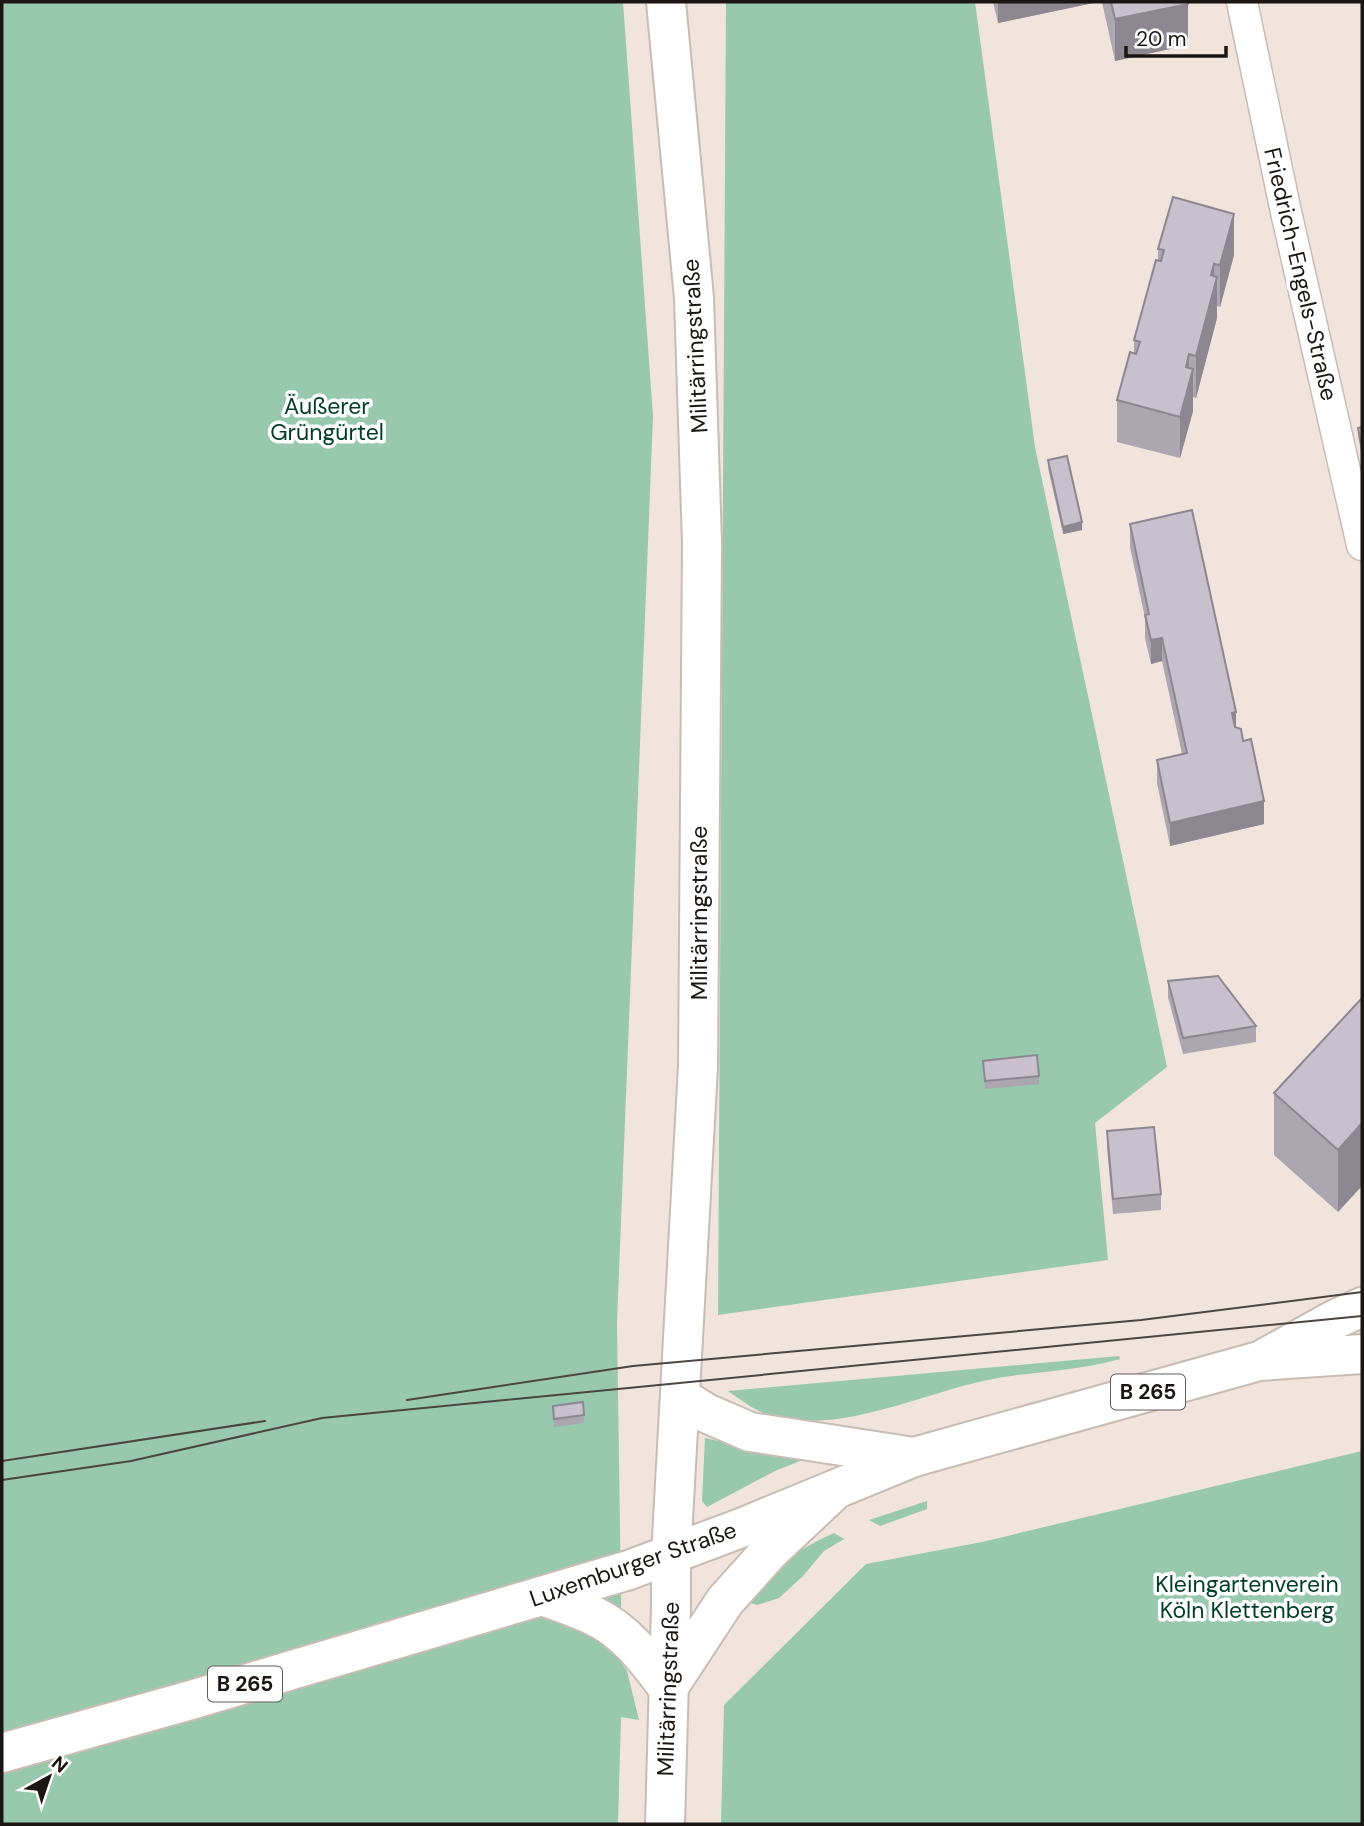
<svg xmlns="http://www.w3.org/2000/svg" width="1364" height="1826" font-family="'DM Sans',sans-serif">
  <style>
    .green { fill: #98c8ae }
    .lines { fill: none; stroke-linecap: round; stroke-linejoin: round }
    .minor-casing { stroke: #c8bdb4; stroke-width: 33 }
    .secondary-casing { stroke: #c8bdb4; stroke-width: 42 }
    .primary-casing { stroke: #c8bdb4; stroke-width: 42 }
    .minor { stroke: #fff; stroke-width: 30 }
    .secondary { stroke: #fff; stroke-width: 38 }
    .primary { stroke: #fff; stroke-width: 38 }
    .tram { stroke: #4c4541; stroke-width: 2 }
    .wall { fill: #aca6b0 }
    .shaded-wall { fill: #8c8790 }
    .building { fill: #c8c1cd; stroke: #8c8790; stroke-width: 2 }
    .labels { text-anchor: middle; stroke-width: 7; stroke-linejoin: round; paint-order: stroke }
    .shield { fill: #fff; stroke: #5f5c5a; stroke-width: 2 }
    .shield-label { font-size: 21px; font-weight: bold; fill: #1b1613 }
    .street-label { font-size: 23px; fill: #1b1613; stroke: #fff }
    .park-label { font-size: 23px; fill: #013e26; stroke: #fff }
  </style>
  <rect width="100%" height="100%" fill="#f0e4dc"/>
  <g class="green">
    <polygon points="2,2 623,2 653,416 617,1322 622,1664 627,1671 639,1720 621,1717 618,1824 2,1824"/>
    <polygon points="726,2 975,2 1035,447 1167,1067 1095,1123 1108,1260 718,1315"/>
    <path d="M1119,1356L1120,1359C1076,1372 1028,1371 983,1381C917,1395 820,1443 755,1409C746,1404 737,1397 728,1391Z"/>
    <polygon points="705,1438 755,1449 825,1451 775,1471 707,1507 702,1501"/>
    <polygon points="1362,1451 1362,1824 721,1824 724,1705 866,1564 982,1542"/>
    <polygon points="927,1501 927,1509 880,1526 869,1520"/>
    <path d="M834,1533L844,1539L824,1551L803,1576L779,1598L757,1605L740,1600C773,1569 792,1552 834,1533Z"/>
  </g>
  <g class="lines">
    <g class="minor-casing">
      <polyline id="minor" points="1242,2 1286,212 1362,545"/>
    </g>
    <g class="secondary-casing">
      <g id="secondary">
        <polyline points="680,1397 706,1413 750,1432 914,1457"/>
        <path d="M542,1596C559,1602 577,1608 594,1616C626,1631 647,1660 668,1688"/>
        <polyline points="668,1688 725,1601 769,1552 835,1490"/>
        <polyline points="665,1824 671,1606 671,1556 698,1066 702,543 694,298 666,2"/>
      </g>
    </g>
    <g class="primary-casing">
      <g id="primary">
        <polyline points="1267,1357 1336,1319 1362,1307"/>
        <polyline points="2,1753 191,1700 629,1570 741,1528 914,1457 1259,1361 1362,1354"/>
      </g>
    </g>
    <use href="#minor" class="minor"/>
    <use href="#secondary" class="secondary"/>
    <use href="#primary" class="primary"/>
    <g class="tram">
      <polyline points="407,1400 633,1366 1141,1320 1362,1292"/>
      <polyline points="2,1461 265,1421"/>
      <polyline points="2,1480 131,1461 322,1418 1362,1316"/>
    </g>
  </g>
  <g class="wall">
    <polygon points="993,2 1098,2 998,23"/>
    <polygon points="1102,2 1188,2 1188,45 1115,61"/>
    <polygon points="1158,249 1234,255 1220,307 1217,306 1217,318 1196,398 1193,397 1193,411 1180,458 1117,442 1117,400 1134,353 1134,340 1158,261"/>
    <polygon points="1362,427 1362,457 1358,436 1358,428"/>
    <polygon points="1048,460 1082,530 1063,534 1048,468"/>
    <polygon points="1130,524 1236,728 1264,824 1170,846 1157,783 1157,760 1182,754 1162,661 1151,664 1145,638 1145,618 1130,547"/>
    <polygon points="1168,981 1256,1026 1256,1042 1183,1054 1168,997"/>
    <polygon points="1362,998 1338,1212 1274,1155 1274,1093"/>
    <polygon points="983,1061 1039,1076 1039,1084 985,1089"/>
    <polygon points="1107,1131 1161,1194 1161,1210 1113,1214 1107,1147"/>
    <polygon points="553,1406 584,1415 584,1423 554,1427"/>
  </g>
  <g class="shaded-wall">
    <polygon points="998,2 1098,2 998,23"/>
    <polygon points="1188,4 1188,45 1115,61 1115,19"/>
    <polygon points="1234,214 1234,255 1220,307 1220,265"/>
    <polygon points="1214,264 1214,288 1217,277 1217,318 1196,398 1196,356 1211,275"/>
    <polygon points="1189,354 1189,381 1193,369 1193,411 1180,458 1180,417 1186,367"/>
    <polygon points="1082,522 1082,530 1063,534 1063,527"/>
    <polygon points="1162,638 1162,661 1151,664 1151,640"/>
    <polygon points="1236,712 1236,735 1232,713"/>
    <polygon points="1264,801 1264,824 1170,846 1170,823"/>
    <polygon points="1362,1123 1362,1186 1338,1212 1338,1150"/>
  </g>
  <g class="building">
    <polygon points="1111,2 1188,2 1188,4 1115,19"/>
    <polygon points="1173,197 1234,214 1220,265 1214,264 1211,275 1217,277 1196,356 1189,354 1186,367 1193,369 1180,417 1117,400 1130,352 1136,354 1140,342 1134,340 1156,260 1161,261 1164,250 1158,249"/>
    <polygon points="1362,427 1362,449 1358,428"/>
    <polygon points="1067,456 1082,522 1063,527 1048,460"/>
    <polygon points="1192,510 1236,712 1232,713 1235,727 1241,729 1243,741 1251,739 1264,801 1170,823 1157,760 1187,753 1162,638 1151,640 1145,615 1149,614 1130,524"/>
    <polygon points="1218,976 1256,1026 1183,1038 1168,981"/>
    <polygon points="1362,998 1362,1123 1338,1150 1274,1093"/>
    <polygon points="1037,1055 1039,1076 985,1081 983,1061"/>
    <polygon points="1154,1127 1161,1194 1113,1199 1107,1131"/>
    <polygon points="583,1402 584,1415 554,1419 553,1406"/>
  </g>
  <g class="labels">
    <g class="shield">
      <rect x="1111" y="1374.5" width="74" height="35" rx="5"/>
      <rect x="208" y="1666.5" width="74" height="35" rx="5"/>
    </g>
    <g class="shield-label">
      <text x="1148" y="1399">B 265</text>
      <text x="245" y="1691">B 265</text>
    </g>
    <g class="street-label">
      <text transform="translate(1301 274) rotate(77)" y="8">Friedrich-Engels-Straße</text>
      <text transform="translate(695 346) rotate(-93)" y="8">Militärringstraße</text>
      <text transform="translate(699 913) rotate(-90)" y="8">Militärringstraße</text>
      <text transform="translate(633 1564) rotate(-19)" y="8">Luxemburger Straße</text>
      <text transform="translate(668 1689) rotate(-88)" y="8">Militärringstraße</text>
    </g>
    <g class="park-label">
      <text x="327" y="414">Äußerer<tspan x="327" dy="26">Grüngürtel</tspan></text>
      <text x="1247" y="1592">Kleingartenverein<tspan x="1247" dy="26">Köln Klettenberg</tspan></text>
    </g>
  </g>
  <rect width="1364" height="1826" fill="none" stroke="#1b1613" stroke-width="7"/>
  <g transform="translate(49 1777) rotate(40)" stroke="#ffffff" stroke-width="5" paint-order="stroke">
  <path d="M0-5L12 26L0 18L-12 26Z" fill="#1b1613"/>
  <text y="-10" font-size="19" font-weight="bold" text-anchor="middle" fill="#1b1613">N</text>
  </g>
  <path d="M1126 46v10h100v-10" fill="none" stroke="#1b1613" stroke-width="3.5"/>
  <text x="1136" y="46" font-size="21" fill="#1b1613" stroke="#ffffff" stroke-width="5" paint-order="stroke">20 m</text>
</svg>
